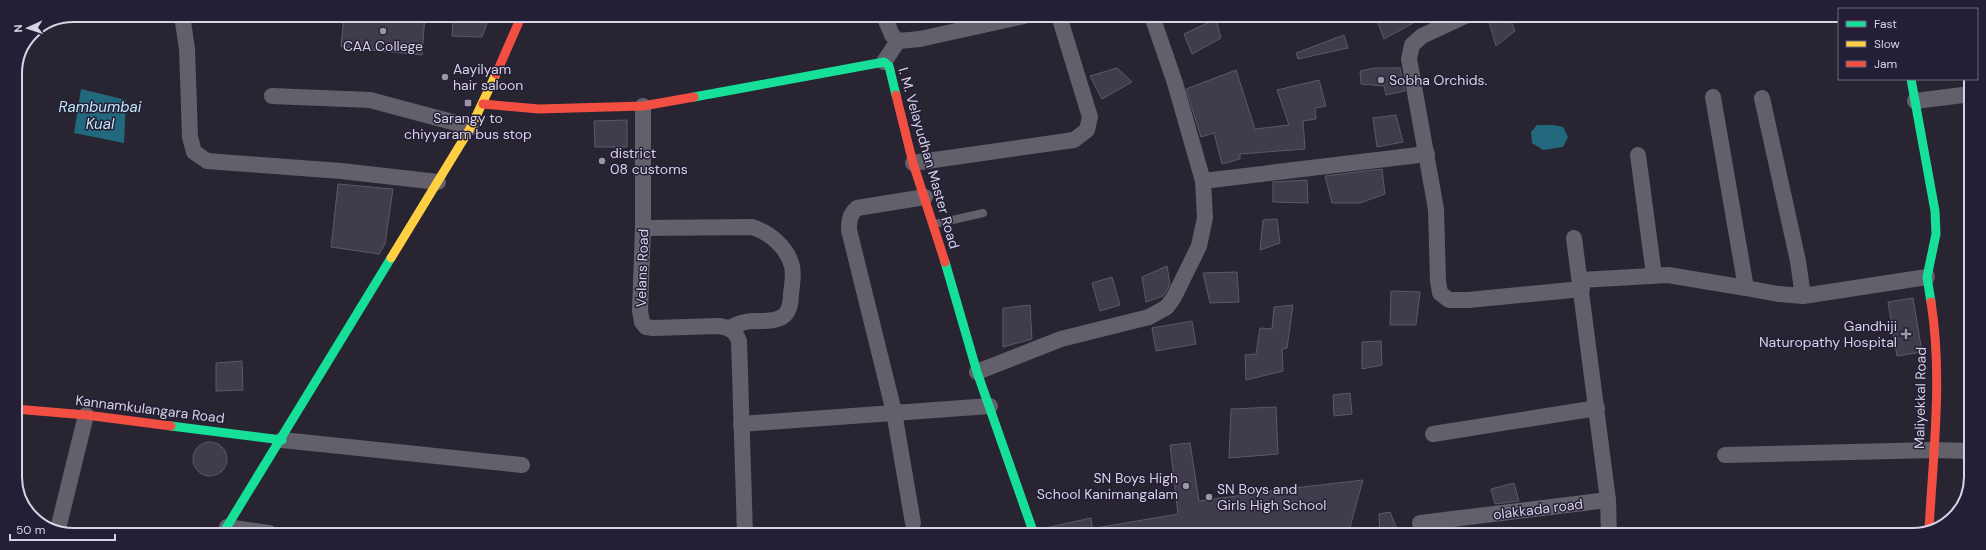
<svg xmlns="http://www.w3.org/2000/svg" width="1986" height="550" font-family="'DM Sans',sans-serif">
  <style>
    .water { fill: #23697d }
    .building { fill: #403c4b; stroke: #5c5964 }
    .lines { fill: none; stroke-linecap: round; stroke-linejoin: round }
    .lane { stroke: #63606b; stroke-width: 8 }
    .street { stroke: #63606b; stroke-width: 16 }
    .fast { stroke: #16e098; stroke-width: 9 }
    .slow { stroke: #ffcf43; stroke-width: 9 }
    .jam { stroke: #f24e42; stroke-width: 9 }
    .poi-dot { fill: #9a96a5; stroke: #251e37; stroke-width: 1.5 }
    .labels { text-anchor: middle; stroke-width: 3; stroke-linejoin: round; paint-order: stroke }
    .poi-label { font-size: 14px; fill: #d7d3e4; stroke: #251e37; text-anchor: start }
    .street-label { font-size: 14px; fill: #d7d3e4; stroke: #251e37 }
    .water-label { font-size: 15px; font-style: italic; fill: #c3eaf6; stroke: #251e37 }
    .rim { fill: none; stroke: #d7d3e4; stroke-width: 2 }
  </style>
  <rect width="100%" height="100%" fill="#282431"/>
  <g class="water">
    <polygon points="81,89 126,100 124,143 74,133"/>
    <polygon points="1537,125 1553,125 1563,127 1568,137 1563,147 1543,150 1532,143 1531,132"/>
  </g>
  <g class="building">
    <polygon points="344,15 425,15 422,55 341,47"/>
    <polygon points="453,15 490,15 482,37 452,36"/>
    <polygon points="1383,16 1426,16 1384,39 1377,20"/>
    <polygon points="1509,16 1515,31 1496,46 1488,18"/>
    <polygon points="1216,19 1221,38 1192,54 1184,34"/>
    <polygon points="1344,35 1348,48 1298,59 1296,53"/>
    <polygon points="1117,68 1132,82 1102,99 1090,76"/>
    <polygon points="1375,68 1400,68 1405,91 1386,95 1384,86 1361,84 1360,71"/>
    <polygon points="1236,70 1255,129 1289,125 1277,90 1319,80 1326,106 1315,108 1316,119 1303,121 1305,149 1240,154 1240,159 1222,164 1214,133 1201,137 1186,89"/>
    <polygon points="1396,115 1403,142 1377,147 1373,118"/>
    <polygon points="627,120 627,147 595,147 594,121"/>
    <polygon points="1382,169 1385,194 1360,203 1332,203 1325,176"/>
    <polygon points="1307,180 1308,203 1273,202 1273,182"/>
    <polygon points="338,184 393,189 385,244 379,254 331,247"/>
    <polygon points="1277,219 1280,243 1260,250 1263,220"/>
    <polygon points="1167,266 1170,284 1166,292 1163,296 1146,302 1142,277"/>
    <polygon points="1237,272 1239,302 1210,303 1203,273"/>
    <polygon points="1112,277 1120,305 1100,311 1092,283"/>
    <polygon points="1391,291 1420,292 1416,325 1390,325"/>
    <polygon points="1913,298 1922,352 1897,356 1888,302"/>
    <polygon points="1030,305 1032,339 1003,347 1003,308"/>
    <polygon points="1293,305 1287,348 1282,349 1283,371 1246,380 1245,355 1256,354 1260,328 1272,329 1274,307"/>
    <polygon points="1192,321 1196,344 1156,351 1152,328"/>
    <polygon points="1381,341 1382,365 1362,369 1362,342"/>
    <polygon points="242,361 243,390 216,391 216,363"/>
    <polygon points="1350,393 1352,414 1334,416 1333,395"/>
    <polygon points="1276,407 1278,454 1229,458 1231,409"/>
    <circle cx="210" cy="459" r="17"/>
    <polygon points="1190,443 1199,501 1251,494 1251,493 1363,480 1348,534 1097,534 1096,528 1178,514 1170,445"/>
    <polygon points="1514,483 1519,501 1495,504 1491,489"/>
    <polygon points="1390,512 1398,532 1380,534 1379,514"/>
    <polygon points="1091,518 1093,534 1046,534 1045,528"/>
  </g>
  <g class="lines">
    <polyline class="lane" points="935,224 983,213"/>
    <g class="street">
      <polyline points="182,15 187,49 190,137 194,152 207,161 341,171 438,182"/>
      <polyline points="884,16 892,35 898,41 884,62"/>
      <polyline points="1465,16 1422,36 1412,45 1409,59 1436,209 1438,281 1440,293 1449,300 1468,300 1582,289"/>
      <polyline points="898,41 920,39 1024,16"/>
      <polyline points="272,96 370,100 471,127"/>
      <polyline points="1915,101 1971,94"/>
      <path d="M643,106V228L640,311L642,322L646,327L653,328L719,326C731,328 735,331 739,341L745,534"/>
      <polyline points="1638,155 1654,275"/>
      <polyline points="913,163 1074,140 1087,130 1090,117 1059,16"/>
      <polyline points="1203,181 1427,154"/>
      <path d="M643,228L752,227C770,233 787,247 792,266C794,274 792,286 791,294C791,303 790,314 780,318C766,325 748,316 730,328"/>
      <polyline points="1574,238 1608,500 1609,535"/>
      <polyline points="1581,280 1668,275 1746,288 1713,97"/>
      <polyline points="1746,288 1778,294 1803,296 1798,261 1762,98"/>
      <polyline points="1803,296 1927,277"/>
      <polyline points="977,372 1061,339 1149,317 1167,307 1174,297 1199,246 1205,218 1203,181 1175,83 1152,16"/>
      <polyline points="741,424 990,406"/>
      <polyline points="1433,434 1597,408"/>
      <polyline points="282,440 522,465"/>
      <polyline points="1725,455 1934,450 1969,451"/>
      <path d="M913,523L894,412L849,230C849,220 850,214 857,208L925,197"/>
      <polyline points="1420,523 1608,500"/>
      <polyline points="227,527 269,533"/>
      <polyline points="57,533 86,415"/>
    </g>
    <g class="fast">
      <polyline points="1911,79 1935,211 1936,234 1927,277 1931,302"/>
      <polyline points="694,97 884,62 889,66 896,95"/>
      <polyline points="945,262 977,372 1034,534"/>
      <polyline points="171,426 282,440"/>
      <polyline points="223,533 391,258"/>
    </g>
    <polyline class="slow" points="391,258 471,127 496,74"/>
    <g class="jam">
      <polyline points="496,74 522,15"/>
      <polyline points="896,95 913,163 945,262"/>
      <polyline points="483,104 539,109 643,106 694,97"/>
      <polyline points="15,409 86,415 171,426"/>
      <path d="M1929,530C1933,455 1943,377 1931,302"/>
    </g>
  </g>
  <g class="poi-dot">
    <circle cx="383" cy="31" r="4"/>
    <circle cx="445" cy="77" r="4"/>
    <circle cx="1381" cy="80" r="4"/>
    <rect x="464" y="99" width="8" height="8" rx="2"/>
    <circle cx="602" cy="161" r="4"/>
    <path d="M1904 328h4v4h4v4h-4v4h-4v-4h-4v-4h4z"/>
    <circle cx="1186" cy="486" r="4"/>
    <circle cx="1209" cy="497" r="4"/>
  </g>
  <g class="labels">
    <g class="poi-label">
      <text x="383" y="51" text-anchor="middle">CAA College</text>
      <text x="453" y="74">Aayilyam<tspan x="453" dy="16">hair saloon</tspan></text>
      <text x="1389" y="85">Sobha Orchids.</text>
      <text x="468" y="123" text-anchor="middle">Sarangy to<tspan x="468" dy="16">chiyyaram bus stop</tspan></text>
      <text x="610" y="158">district<tspan x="610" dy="16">08 customs</tspan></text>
      <text x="1897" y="331" text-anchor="end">Gandhiji<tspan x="1897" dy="16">Naturopathy Hospital</tspan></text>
      <text x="1178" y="483" text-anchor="end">SN Boys High<tspan x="1178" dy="16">School Kanimangalam</tspan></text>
      <text x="1217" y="494">SN Boys and<tspan x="1217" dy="16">Girls High School</tspan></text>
    </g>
    <g class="street-label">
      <text transform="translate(929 158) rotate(74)" y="5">I. M. Velayudhan Master Road</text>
      <text transform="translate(642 268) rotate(-88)" y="5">Velans Road</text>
      <text transform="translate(1920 398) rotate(-89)" y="5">Maliyekkal Road</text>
      <text transform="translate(150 409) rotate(7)" y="5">Kannamkulangara Road</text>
      <text transform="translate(1538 509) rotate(-7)" y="5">olakkada road</text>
    </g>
    <g class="water-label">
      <text x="100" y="112">Rambumbai<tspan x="100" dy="17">Kual</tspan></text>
    </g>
  </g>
  <path d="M0 0H1986V550H0ZM73 22H1913A51 51 0 0 1 1964 73V477A51 51 0 0 1 1913 528H73A51 51 0 0 1 22 477V73A51 51 0 0 1 73 22Z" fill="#251e37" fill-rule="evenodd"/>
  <path class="rim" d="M73 22H1913A51 51 0 0 1 1964 73V477A51 51 0 0 1 1913 528H73A51 51 0 0 1 22 477V73A51 51 0 0 1 73 22Z"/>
  <rect x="1838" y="8" width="140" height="72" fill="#251e37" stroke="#6c667c"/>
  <rect x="1846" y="21" width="20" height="6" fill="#16e098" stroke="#6c667c"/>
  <text x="1874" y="28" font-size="12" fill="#d7d3e4">Fast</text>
  <rect x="1846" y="41" width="20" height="6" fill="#ffcf43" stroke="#6c667c"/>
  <text x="1874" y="48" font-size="12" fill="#d7d3e4">Slow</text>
  <rect x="1846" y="61" width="20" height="6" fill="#f24e42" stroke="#6c667c"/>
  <text x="1874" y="68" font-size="12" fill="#d7d3e4">Jam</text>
  <g transform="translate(28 28) rotate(267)" stroke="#251e37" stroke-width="3" paint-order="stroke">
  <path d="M0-3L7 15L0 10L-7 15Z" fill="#d7d3e4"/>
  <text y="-6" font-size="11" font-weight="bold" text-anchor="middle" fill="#d7d3e4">N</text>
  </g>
  <path d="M10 534v6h105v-6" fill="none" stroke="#d7d3e4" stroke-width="2"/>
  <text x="16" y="534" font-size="12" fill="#d7d3e4" stroke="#251e37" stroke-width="3" paint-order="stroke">50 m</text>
</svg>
